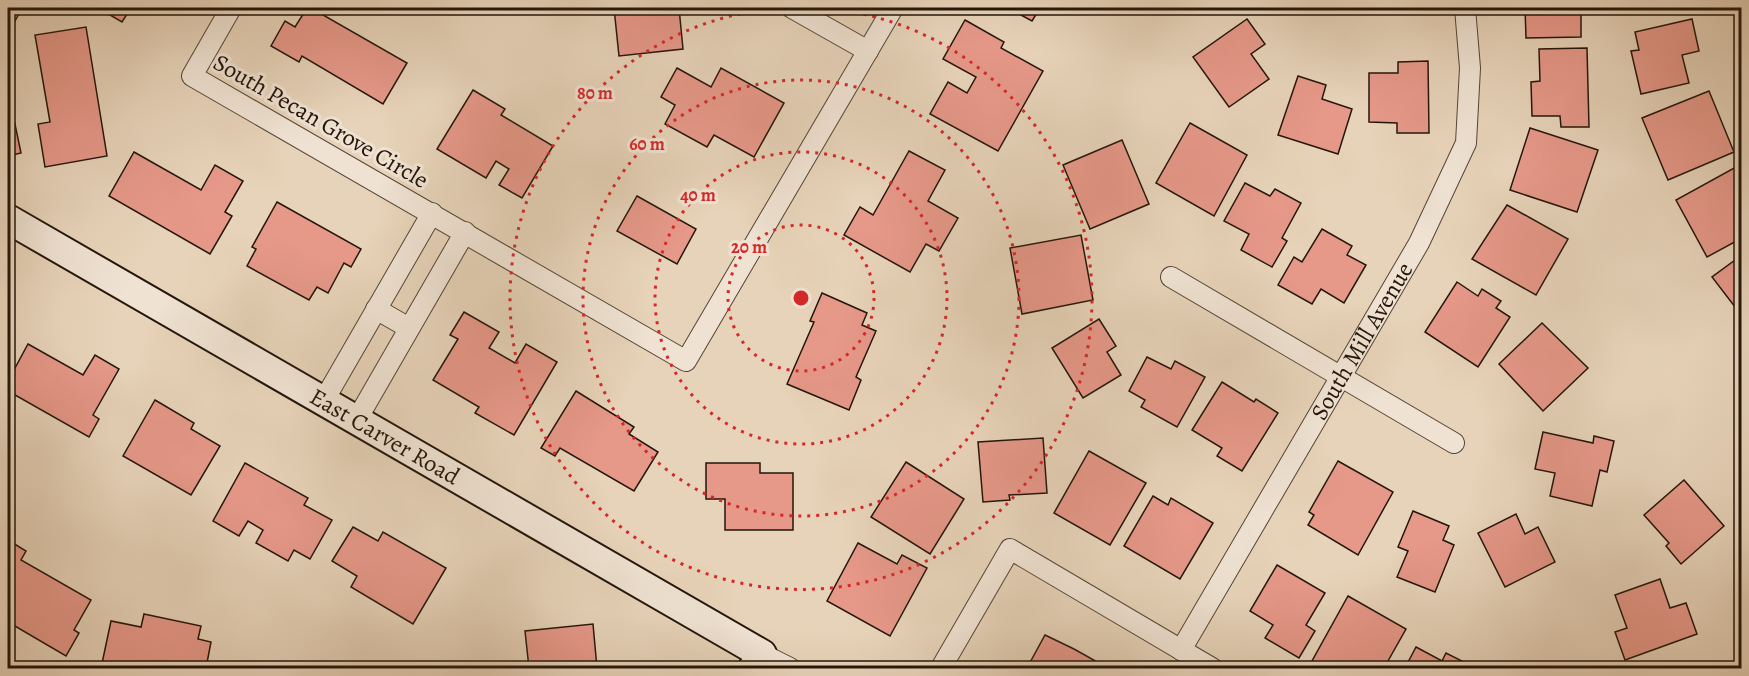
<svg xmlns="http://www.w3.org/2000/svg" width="1749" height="676" font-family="Alegreya,serif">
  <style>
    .building { fill: #e69889; stroke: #24160a; stroke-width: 1.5 }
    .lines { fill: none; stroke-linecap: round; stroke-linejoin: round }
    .street-casing { stroke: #554536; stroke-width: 22 }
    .secondary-casing { stroke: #24160a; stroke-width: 32 }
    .street { stroke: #efe2d2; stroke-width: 20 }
    .secondary { stroke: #efe2d2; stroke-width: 28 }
    .ring { fill: none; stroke: #d62828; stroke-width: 3; stroke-dasharray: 3 6 }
    .labels { text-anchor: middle; stroke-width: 6; stroke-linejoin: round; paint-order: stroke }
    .street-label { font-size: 24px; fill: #24160a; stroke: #efe2d2 }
    .centre { fill: #d62828; stroke: #efe2d2; stroke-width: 3 }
    .ring-label { font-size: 18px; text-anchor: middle; font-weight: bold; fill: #d62828; stroke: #efe2d2; stroke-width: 6; stroke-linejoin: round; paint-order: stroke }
  </style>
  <rect width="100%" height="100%" fill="#e7d3b9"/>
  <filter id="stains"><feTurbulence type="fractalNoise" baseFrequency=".00333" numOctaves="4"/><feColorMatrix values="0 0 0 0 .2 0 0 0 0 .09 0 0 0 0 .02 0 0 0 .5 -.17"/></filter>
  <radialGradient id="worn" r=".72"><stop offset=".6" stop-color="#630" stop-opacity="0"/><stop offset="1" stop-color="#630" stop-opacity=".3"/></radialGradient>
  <g class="building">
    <polygon points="8,8 22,8 8,34"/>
    <polygon points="98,8 131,8 122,22"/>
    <polygon points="307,8 311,8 407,63 383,104 302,56 299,62 271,46 285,21 295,27"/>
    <polygon points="614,8 679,8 683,49 619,56"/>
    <polygon points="1008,8 1040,8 1032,21"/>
    <polygon points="1525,8 1590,8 1590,10 1581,10 1581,37 1526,38"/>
    <polygon points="1247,19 1265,44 1251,54 1269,79 1229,107 1193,57"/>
    <polygon points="1692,19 1699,51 1682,55 1689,83 1641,94 1631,51 1639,50 1635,32"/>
    <polygon points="965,20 1004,42 1001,48 1043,71 998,151 930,114 948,82 967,93 976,77 943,59"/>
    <polygon points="86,27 107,156 45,167 38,124 50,122 35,35"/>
    <polygon points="1587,48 1589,127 1561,127 1560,116 1532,116 1531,82 1540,81 1539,49"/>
    <polygon points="1428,61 1429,133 1397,133 1397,123 1369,122 1369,73 1398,73 1398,62"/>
    <polygon points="677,68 711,87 721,68 784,103 754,157 714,135 707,147 665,124 675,105 661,97"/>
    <polygon points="1298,76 1326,85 1322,99 1352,109 1338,154 1278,135"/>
    <polygon points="473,90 505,109 501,115 553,146 522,198 499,185 509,169 496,161 486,178 437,149"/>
    <polygon points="1709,91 1734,152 1668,180 1642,118"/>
    <polygon points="8,105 11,105 21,153 8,156"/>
    <polygon points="1190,123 1247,155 1214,216 1156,183"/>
    <polygon points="1530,128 1598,150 1577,212 1510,190"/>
    <polygon points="1122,140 1149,204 1090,229 1063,165"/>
    <polygon points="909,151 945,170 928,201 958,218 939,251 926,244 910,272 844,235 860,207 873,215"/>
    <polygon points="134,152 201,190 215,165 243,181 225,212 232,216 210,254 109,196"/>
    <polygon points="1736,167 1742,176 1742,238 1707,257 1676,200"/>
    <polygon points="1245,183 1270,196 1275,189 1301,203 1282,238 1287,241 1272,267 1241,250 1249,234 1224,221"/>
    <polygon points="637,196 696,229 677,264 617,231"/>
    <polygon points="277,202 361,249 351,267 344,263 328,293 317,287 309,300 247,266 256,249 252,247"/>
    <polygon points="1507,205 1568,239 1536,295 1472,259"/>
    <polygon points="1322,229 1352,246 1347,255 1366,265 1344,303 1321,289 1312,304 1278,285 1294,257 1302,262"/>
    <polygon points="1081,235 1093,300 1022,314 1010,248"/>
    <polygon points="1742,255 1742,316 1712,277"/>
    <polygon points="1457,282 1478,296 1482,289 1501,301 1496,308 1510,317 1478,367 1425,332"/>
    <polygon points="822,293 867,313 862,325 876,331 856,377 861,380 849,410 787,384 814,322 810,321"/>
    <polygon points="464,312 499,332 489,348 515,363 526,344 557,362 514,435 475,413 479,407 433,380 458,339 450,335"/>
    <polygon points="1099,319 1116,346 1107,352 1121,375 1083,398 1052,348"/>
    <polygon points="1542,323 1588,368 1543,411 1499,364"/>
    <polygon points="28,344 83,375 95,355 119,369 93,415 99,419 89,437 8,391 8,381"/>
    <polygon points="1147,357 1171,369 1175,361 1205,377 1177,427 1141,407 1145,400 1129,391"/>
    <polygon points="1222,382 1254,402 1256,399 1278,413 1242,471 1217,456 1222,448 1192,430"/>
    <polygon points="576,391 634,427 629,434 658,452 634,491 560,448 555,456 541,448"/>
    <polygon points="155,400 194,423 191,429 220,446 191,495 123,456"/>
    <polygon points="1543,432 1593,443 1594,436 1614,441 1607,472 1600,470 1592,506 1550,496 1555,473 1535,469"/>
    <polygon points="1043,438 1047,493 1009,495 1010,500 983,502 978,442"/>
    <polygon points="1089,451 1146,483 1110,545 1054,513"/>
    <polygon points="1338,461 1393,492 1358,555 1308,525 1314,515 1309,512"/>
    <polygon points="906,462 964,499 930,554 871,517"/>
    <polygon points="245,463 308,498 304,505 332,520 310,559 294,550 288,561 256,543 263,530 248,521 239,536 213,521"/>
    <polygon points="706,463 760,463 760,473 793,473 793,530 725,530 725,499 706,499"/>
    <polygon points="1684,480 1724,526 1681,564 1666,546 1669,543 1644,515"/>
    <polygon points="1153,496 1168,505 1171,498 1213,523 1180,579 1124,546"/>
    <polygon points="1413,511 1449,526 1443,540 1454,545 1435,592 1397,577 1408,551 1398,547"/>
    <polygon points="1516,514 1525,534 1538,527 1555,562 1505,587 1478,533"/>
    <polygon points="353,527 378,541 383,532 446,568 413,624 351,587 357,576 332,561"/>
    <polygon points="8,540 26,551 21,560 91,600 74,630 79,633 66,656 8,622"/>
    <polygon points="858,543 897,564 902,555 927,568 890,636 827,601"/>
    <polygon points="1277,565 1325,593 1306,625 1315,631 1299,658 1265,638 1273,625 1250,611"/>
    <polygon points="1660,579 1670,608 1686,603 1697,634 1625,660 1615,632 1627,628 1615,595"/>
    <polygon points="1348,596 1406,629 1384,668 1326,668 1312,661"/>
    <polygon points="144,614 201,626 198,639 211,642 206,668 101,668 111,621 141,627"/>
    <polygon points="593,624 597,668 529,668 525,631"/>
    <polygon points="1045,635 1074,649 1108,668 1027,668"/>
    <polygon points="1416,647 1442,661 1446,653 1464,662 1461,668 1405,668"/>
  </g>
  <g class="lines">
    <g class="street-casing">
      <g id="street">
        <polyline points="231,8 192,76 686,361 893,8"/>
        <polyline points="792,8 868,51"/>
        <polyline points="1171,277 1454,443"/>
        <polyline points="376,309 409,328"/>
        <polyline points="323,402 432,213"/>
        <polyline points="356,421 465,232"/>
        <path id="s1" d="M1181,650L1419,243L1466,143L1470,68L1465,8"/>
        <polyline points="762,654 790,668"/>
        <polyline points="941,668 1010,549 1212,668"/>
      </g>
    </g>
    <g class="secondary-casing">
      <g id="secondary">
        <path id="s2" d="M8,219L762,654L753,668"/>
      </g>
    </g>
    <use href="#street" class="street"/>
    <use href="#secondary" class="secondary"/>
  </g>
  <g class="ring">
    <circle cx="801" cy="298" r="73"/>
    <circle cx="801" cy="298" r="146"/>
    <circle cx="801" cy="298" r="218"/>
    <path d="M819 8A291 291 0 1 1 783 8"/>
  </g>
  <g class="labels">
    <g class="street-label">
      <text transform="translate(321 121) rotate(30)" y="8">South Pecan Grove Circle</text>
      <text dy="8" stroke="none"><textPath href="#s1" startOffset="358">South Mill Avenue</textPath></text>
      <text dy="8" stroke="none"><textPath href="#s2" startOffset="435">East Carver Road</textPath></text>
    </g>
  </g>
  <circle cx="801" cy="298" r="9" class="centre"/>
  <g class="ring-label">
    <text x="595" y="99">80 m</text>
    <text x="647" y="150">60 m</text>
    <text x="698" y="201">40 m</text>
    <text x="749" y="253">20 m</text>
  </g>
  <rect width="1749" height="676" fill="none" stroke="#e7d3b9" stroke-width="30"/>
  <rect x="9" y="9" width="1731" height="658" fill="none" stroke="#24160a" stroke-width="3"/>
  <rect x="15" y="15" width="1719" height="646" fill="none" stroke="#24160a" stroke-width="1.5"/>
  <rect width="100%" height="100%" filter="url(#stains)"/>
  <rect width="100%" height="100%" fill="url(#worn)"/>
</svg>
